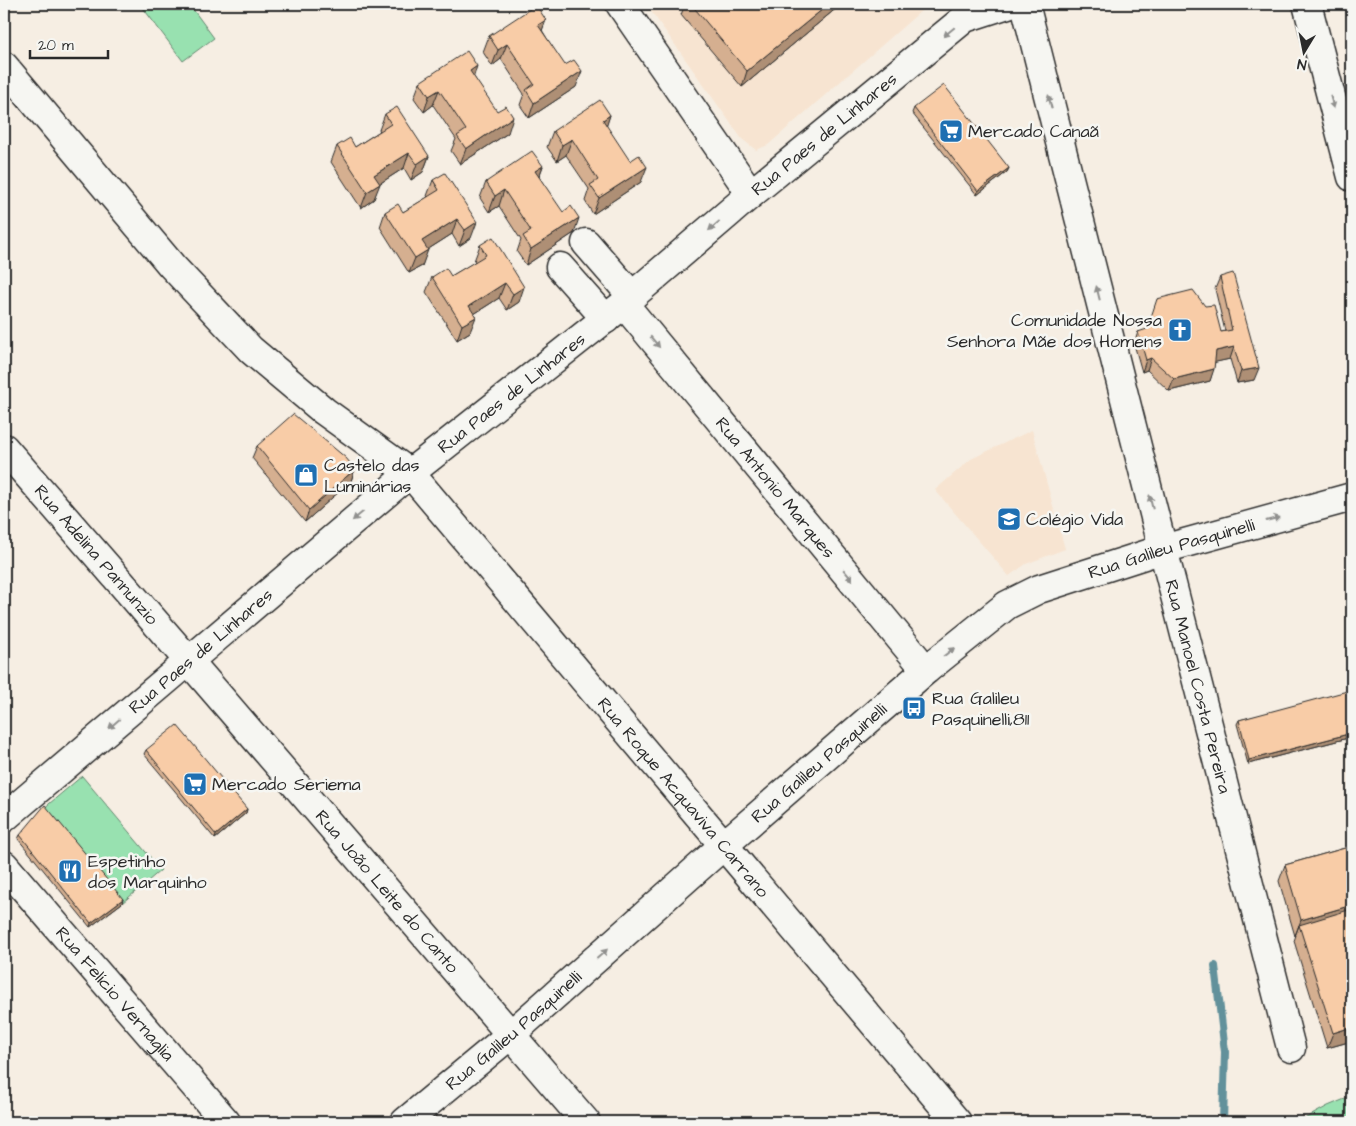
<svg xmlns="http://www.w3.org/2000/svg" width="1356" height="1126" font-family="'Architects Daughter',sans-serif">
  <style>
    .built { fill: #f7e4d1 }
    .green { fill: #98e1b0; stroke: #62866e }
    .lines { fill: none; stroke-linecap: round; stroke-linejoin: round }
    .stream { stroke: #62919b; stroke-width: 8 }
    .minor-casing { stroke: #2b2b2b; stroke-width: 31 }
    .minor { stroke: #f6f6f2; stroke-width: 28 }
    .wall { fill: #d5af90; stroke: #2b2b2b }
    .shaded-wall { fill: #ae8f75; stroke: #2b2b2b }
    .building { fill: #f8cca7; stroke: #2b2b2b }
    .oneway { fill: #90908e }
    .labels { text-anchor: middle; stroke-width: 5; stroke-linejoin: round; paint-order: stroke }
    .poi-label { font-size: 18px; fill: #2b2b2b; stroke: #f6f6f2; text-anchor: start }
    .street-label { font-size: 18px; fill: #2b2b2b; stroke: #f6f6f2 }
  </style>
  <rect width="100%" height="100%" fill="#f6eee3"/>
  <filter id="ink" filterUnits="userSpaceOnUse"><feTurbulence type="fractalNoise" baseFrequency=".02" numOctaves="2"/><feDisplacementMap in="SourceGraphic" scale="10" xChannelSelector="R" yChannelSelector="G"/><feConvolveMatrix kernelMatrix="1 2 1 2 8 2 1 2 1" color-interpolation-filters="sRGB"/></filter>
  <g filter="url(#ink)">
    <g class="built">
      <polygon points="646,4 929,4 768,145 756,150 742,139"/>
      <polygon points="1032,430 1065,549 1026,564 1009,576 935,490 971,459"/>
    </g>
    <g class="green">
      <polygon points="140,4 189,4 214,38 183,61"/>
      <polygon points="82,776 161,870 122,903 43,809"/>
      <polygon points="1352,1096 1352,1122 1299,1122 1328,1106"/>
    </g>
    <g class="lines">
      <polyline class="stream" points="1215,966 1225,1052 1223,1122"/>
      <g class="minor-casing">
        <g id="minor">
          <polyline points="620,4 751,194"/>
          <path id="s1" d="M1025,4L1163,549L1291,1048"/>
          <polyline points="1307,4 1352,177"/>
          <path id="s2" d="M4,66L172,266L251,350L324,411L410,473L957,1122"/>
          <polyline points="586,243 632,296"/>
          <polyline points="560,267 606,319"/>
          <path id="s3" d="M624,304L926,670"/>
          <path id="s4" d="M4,448L188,660L586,1122"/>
          <path id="s5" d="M4,818L410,473L624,304L632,296L751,194L965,18L1008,4"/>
          <path id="s6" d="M4,865L226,1122"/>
          <path id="s7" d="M405,1122L510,1035L724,845L926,670L1007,605L1039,589L1163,549L1352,497"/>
        </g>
      </g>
      <use href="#minor" class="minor"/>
    </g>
    <g class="wall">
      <polygon points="685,4 840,4 839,6 742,87 681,15"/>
      <polygon points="546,20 542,30 576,87 529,118 520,105 524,94 501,59 492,66 483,52 489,36"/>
      <polygon points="474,77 508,133 460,164 451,151 456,139 433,105 424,112 414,98 420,82"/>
      <polygon points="914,108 1009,168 1007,172 977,195 912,113"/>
      <polygon points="385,114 429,156 423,172 411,180 404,168 379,184 374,199 361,208 331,162 337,146 355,147 380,131 379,130"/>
      <polygon points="610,115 606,126 641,182 593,214 585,201 589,189 566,155 557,161 547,147 553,131"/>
      <polygon points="543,166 539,177 574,233 526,265 517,252 521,240 499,206 489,212 480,198 486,182"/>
      <polygon points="433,180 471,238 459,246 452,234 427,250 422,266 409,273 380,227 385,212 403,212 428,197 427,196"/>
      <polygon points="480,245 519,302 507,310 499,298 474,314 470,332 457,340 426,292 432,277 451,276 475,262 474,261"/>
      <polygon points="1220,277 1254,380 1237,383 1230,359 1215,362 1210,381 1169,391 1147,370 1142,372 1134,344 1138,332 1221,332 1225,331 1215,289"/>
      <polygon points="257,446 355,469 351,481 305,522 252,458"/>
      <polygon points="1352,694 1352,737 1248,764 1237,724 1239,720"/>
      <polygon points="146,750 247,809 246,813 215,839 144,754"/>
      <polygon points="20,835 123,899 122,903 90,927 18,839"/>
      <polygon points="1352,846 1352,1041 1327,1048 1294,941 1296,935 1295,936 1279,881 1285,865"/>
    </g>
    <g class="shaded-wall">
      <polygon points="829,4 840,4 839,6 742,87 747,71"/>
      <polygon points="546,20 540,36 538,25"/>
      <polygon points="507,44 501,59 492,66 498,50"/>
      <polygon points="477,66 472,82 470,71"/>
      <polygon points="582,71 576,87 529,118 534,103"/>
      <polygon points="439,90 433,105 424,112 429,96"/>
      <polygon points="610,115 605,131 603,120"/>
      <polygon points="513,117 508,133 460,164 466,149"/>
      <polygon points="572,139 566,155 557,161 562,145"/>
      <polygon points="409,153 404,168 368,191 374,175"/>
      <polygon points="429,156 423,172 411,180 417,164"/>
      <polygon points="543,166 537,182 535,171"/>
      <polygon points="647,167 641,182 593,214 599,198"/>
      <polygon points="1009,168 1007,172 977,195 978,191"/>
      <polygon points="380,184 374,199 361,208 367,192"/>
      <polygon points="504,190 499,206 489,212 495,196"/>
      <polygon points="579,218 574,233 526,265 531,249"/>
      <polygon points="457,219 452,234 416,257 422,241"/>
      <polygon points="477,222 471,238 459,246 465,230"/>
      <polygon points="428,250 422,266 409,273 415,258"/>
      <polygon points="505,283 499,298 463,321 469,306"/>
      <polygon points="524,287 519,302 507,310 513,294"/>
      <polygon points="476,317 470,332 457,340 462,325"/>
      <polygon points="1234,347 1230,359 1212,363 1216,351"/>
      <polygon points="1151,358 1147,370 1142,372 1146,360"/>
      <polygon points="1259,368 1254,380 1237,383 1241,371"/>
      <polygon points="1214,369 1210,381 1169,391 1174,379"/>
      <polygon points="355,469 351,481 305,522 309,510"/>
      <polygon points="1352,733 1352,737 1248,764 1249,760"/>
      <polygon points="247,809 246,813 215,839 216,835"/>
      <polygon points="123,899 122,903 90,927 91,923"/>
      <polygon points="1352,905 1352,919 1299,925 1295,936 1301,920"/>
      <polygon points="1352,1027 1352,1041 1327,1048 1333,1033"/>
    </g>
    <g class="building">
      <polygon points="691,4 829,4 747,71"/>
      <polygon points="536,5 546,20 538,25 565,65 574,60 582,71 534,103 526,90 534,84 507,44 498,50 489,36"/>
      <polygon points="467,51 477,66 470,71 497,111 506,106 513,117 466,149 457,136 466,130 439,90 429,96 420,82"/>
      <polygon points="944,85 1009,168 978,191 914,108"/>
      <polygon points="600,100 610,115 603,120 630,161 639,155 647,167 599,198 590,185 598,180 572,139 562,145 553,131"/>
      <polygon points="397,107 429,156 417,164 409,153 374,175 380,184 367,192 337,146 350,138 355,147 391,124 385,114"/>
      <polygon points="532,151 543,166 535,171 563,212 571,206 579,218 531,249 523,236 531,231 504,190 495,196 486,182"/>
      <polygon points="445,173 477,222 465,230 457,219 422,241 428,250 415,258 385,212 398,204 403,212 439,190 433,180"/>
      <polygon points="493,237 524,287 513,294 505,283 469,306 476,317 462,325 432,277 446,268 451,276 486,255 480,245"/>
      <polygon points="1233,273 1259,368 1241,371 1234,347 1216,351 1214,369 1174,379 1151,358 1146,360 1138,332 1147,329 1157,299 1193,290 1205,306 1214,305 1221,332 1232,330 1220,277"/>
      <polygon points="293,414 346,458 355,469 309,510 257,446"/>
      <polygon points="1351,690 1352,694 1352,733 1249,760 1239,720"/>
      <polygon points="177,725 247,809 216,835 146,750"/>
      <polygon points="45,805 123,899 91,923 20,835"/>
      <polygon points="1352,846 1352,905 1301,920 1285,865"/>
      <polygon points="1352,909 1352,1027 1333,1033 1299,925"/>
    </g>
    <defs><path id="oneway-solid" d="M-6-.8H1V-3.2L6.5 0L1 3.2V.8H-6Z" transform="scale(1.25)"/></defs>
    <g class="oneway">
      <use href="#oneway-solid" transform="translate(949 32) rotate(140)"/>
      <use href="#oneway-solid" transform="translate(1050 102) rotate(-104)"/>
      <use href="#oneway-solid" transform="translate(1332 102) rotate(75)"/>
      <use href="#oneway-solid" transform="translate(714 226) rotate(139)"/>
      <use href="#oneway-solid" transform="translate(1098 293) rotate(-104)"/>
      <use href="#oneway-solid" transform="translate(655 342) rotate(50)"/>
      <use href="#oneway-solid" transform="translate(1151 502) rotate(-104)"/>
      <use href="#oneway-solid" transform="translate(358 516) rotate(140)"/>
      <use href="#oneway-solid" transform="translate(1273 519) rotate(-15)"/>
      <use href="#oneway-solid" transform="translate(848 575) rotate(50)"/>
      <use href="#oneway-solid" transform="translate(949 652) rotate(-38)"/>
      <use href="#oneway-solid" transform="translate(114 724) rotate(139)"/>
      <use href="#oneway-solid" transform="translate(602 954) rotate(-42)"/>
    </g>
  </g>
  <defs>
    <g id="supermarket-square" transform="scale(1.25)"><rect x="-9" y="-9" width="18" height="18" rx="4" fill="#1f6fb2" stroke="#f6f6f2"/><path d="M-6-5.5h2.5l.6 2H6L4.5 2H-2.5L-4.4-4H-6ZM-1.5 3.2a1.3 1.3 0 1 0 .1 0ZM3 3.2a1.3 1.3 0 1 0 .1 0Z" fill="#fff"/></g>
    <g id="church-square" transform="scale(1.25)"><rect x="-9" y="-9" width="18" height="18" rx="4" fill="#1f6fb2" stroke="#f6f6f2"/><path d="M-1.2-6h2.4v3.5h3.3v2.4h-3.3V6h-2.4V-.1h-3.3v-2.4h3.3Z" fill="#fff"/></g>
    <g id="shop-square" transform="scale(1.25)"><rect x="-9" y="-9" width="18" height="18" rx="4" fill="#1f6fb2" stroke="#f6f6f2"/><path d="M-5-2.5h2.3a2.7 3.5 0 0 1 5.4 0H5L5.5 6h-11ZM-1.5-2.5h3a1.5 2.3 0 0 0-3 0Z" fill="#fff"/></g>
    <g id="school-square" transform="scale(1.25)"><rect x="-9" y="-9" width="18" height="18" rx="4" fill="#1f6fb2" stroke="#f6f6f2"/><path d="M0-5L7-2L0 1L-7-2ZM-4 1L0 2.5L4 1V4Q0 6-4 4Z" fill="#fff"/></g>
    <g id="bus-square" transform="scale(1.25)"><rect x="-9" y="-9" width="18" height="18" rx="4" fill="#1f6fb2" stroke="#f6f6f2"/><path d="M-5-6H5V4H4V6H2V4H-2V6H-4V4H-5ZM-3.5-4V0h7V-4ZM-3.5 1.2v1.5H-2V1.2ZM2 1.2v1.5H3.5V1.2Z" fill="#fff"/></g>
    <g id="restaurant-square" transform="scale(1.25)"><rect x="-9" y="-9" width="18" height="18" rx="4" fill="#1f6fb2" stroke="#f6f6f2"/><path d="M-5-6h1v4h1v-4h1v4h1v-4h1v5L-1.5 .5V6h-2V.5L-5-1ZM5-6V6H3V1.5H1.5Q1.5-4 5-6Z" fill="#fff"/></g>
  </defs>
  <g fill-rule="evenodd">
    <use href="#supermarket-square" x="951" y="131"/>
    <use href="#church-square" x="1180" y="330"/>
    <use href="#shop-square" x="306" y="475"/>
    <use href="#school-square" x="1009" y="519"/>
    <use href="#bus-square" x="914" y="708"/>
    <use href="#supermarket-square" x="195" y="784"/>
    <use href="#restaurant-square" x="70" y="871"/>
  </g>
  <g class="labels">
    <g class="poi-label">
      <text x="968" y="137">Mercado Canaã</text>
      <text x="1162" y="326" text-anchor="end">Comunidade Nossa<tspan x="1162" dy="21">Senhora Mãe dos Homens</tspan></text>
      <text x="324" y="471">Castelo das<tspan x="324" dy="21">Luminárias</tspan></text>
      <text x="1026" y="525">Colégio Vida</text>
      <text x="932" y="704">Rua Galileu<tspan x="932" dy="21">Pasquinelli,811</tspan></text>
      <text x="212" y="790">Mercado Seriema</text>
      <text x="88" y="867">Espetinho<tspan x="88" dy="21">dos Marquinho</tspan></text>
    </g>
    <g class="street-label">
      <text dy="6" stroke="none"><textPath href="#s5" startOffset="1068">Rua Paes de Linhares</textPath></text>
      <text dy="6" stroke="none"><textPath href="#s5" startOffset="662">Rua Paes de Linhares</textPath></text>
      <text dy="6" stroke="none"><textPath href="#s3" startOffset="238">Rua Antonio Marques</textPath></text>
      <text dy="6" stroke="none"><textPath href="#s7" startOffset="968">Rua Galileu Pasquinelli</textPath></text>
      <text dy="6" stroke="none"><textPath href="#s4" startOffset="141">Rua Adelina Pannunzio</textPath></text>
      <text dy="6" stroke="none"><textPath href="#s5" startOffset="258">Rua Paes de Linhares</textPath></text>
      <text dy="6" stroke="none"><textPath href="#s1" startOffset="704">Rua Manoel Costa Pereira</textPath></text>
      <text dy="6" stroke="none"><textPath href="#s7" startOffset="548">Rua Galileu Pasquinelli</textPath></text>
      <text dy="6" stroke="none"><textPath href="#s2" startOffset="1002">Rua Roque Acquaviva Carrano</textPath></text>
      <text dy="6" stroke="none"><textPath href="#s4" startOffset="586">Rua João Leite do Canto</textPath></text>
      <text dy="6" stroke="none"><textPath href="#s6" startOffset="170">Rua Felício Vernaglia</textPath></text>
      <text dy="6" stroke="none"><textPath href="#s7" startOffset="142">Rua Galileu Pasquinelli</textPath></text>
    </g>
  </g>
  <rect width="1356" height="1126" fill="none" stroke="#f6f6f2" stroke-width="20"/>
  <rect x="10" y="10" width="1336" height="1106" fill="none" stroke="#2b2b2b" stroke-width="2" filter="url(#ink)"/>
  <g transform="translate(1304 52) rotate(190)" stroke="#f6f6f2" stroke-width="4" paint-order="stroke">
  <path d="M0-4L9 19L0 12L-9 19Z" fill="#2b2b2b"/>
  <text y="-8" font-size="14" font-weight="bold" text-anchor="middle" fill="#2b2b2b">N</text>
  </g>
  <path d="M30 50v8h78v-8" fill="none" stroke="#2b2b2b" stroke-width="2.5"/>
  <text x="38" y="50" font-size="15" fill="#2b2b2b" stroke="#f6f6f2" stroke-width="4" paint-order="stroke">20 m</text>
</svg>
